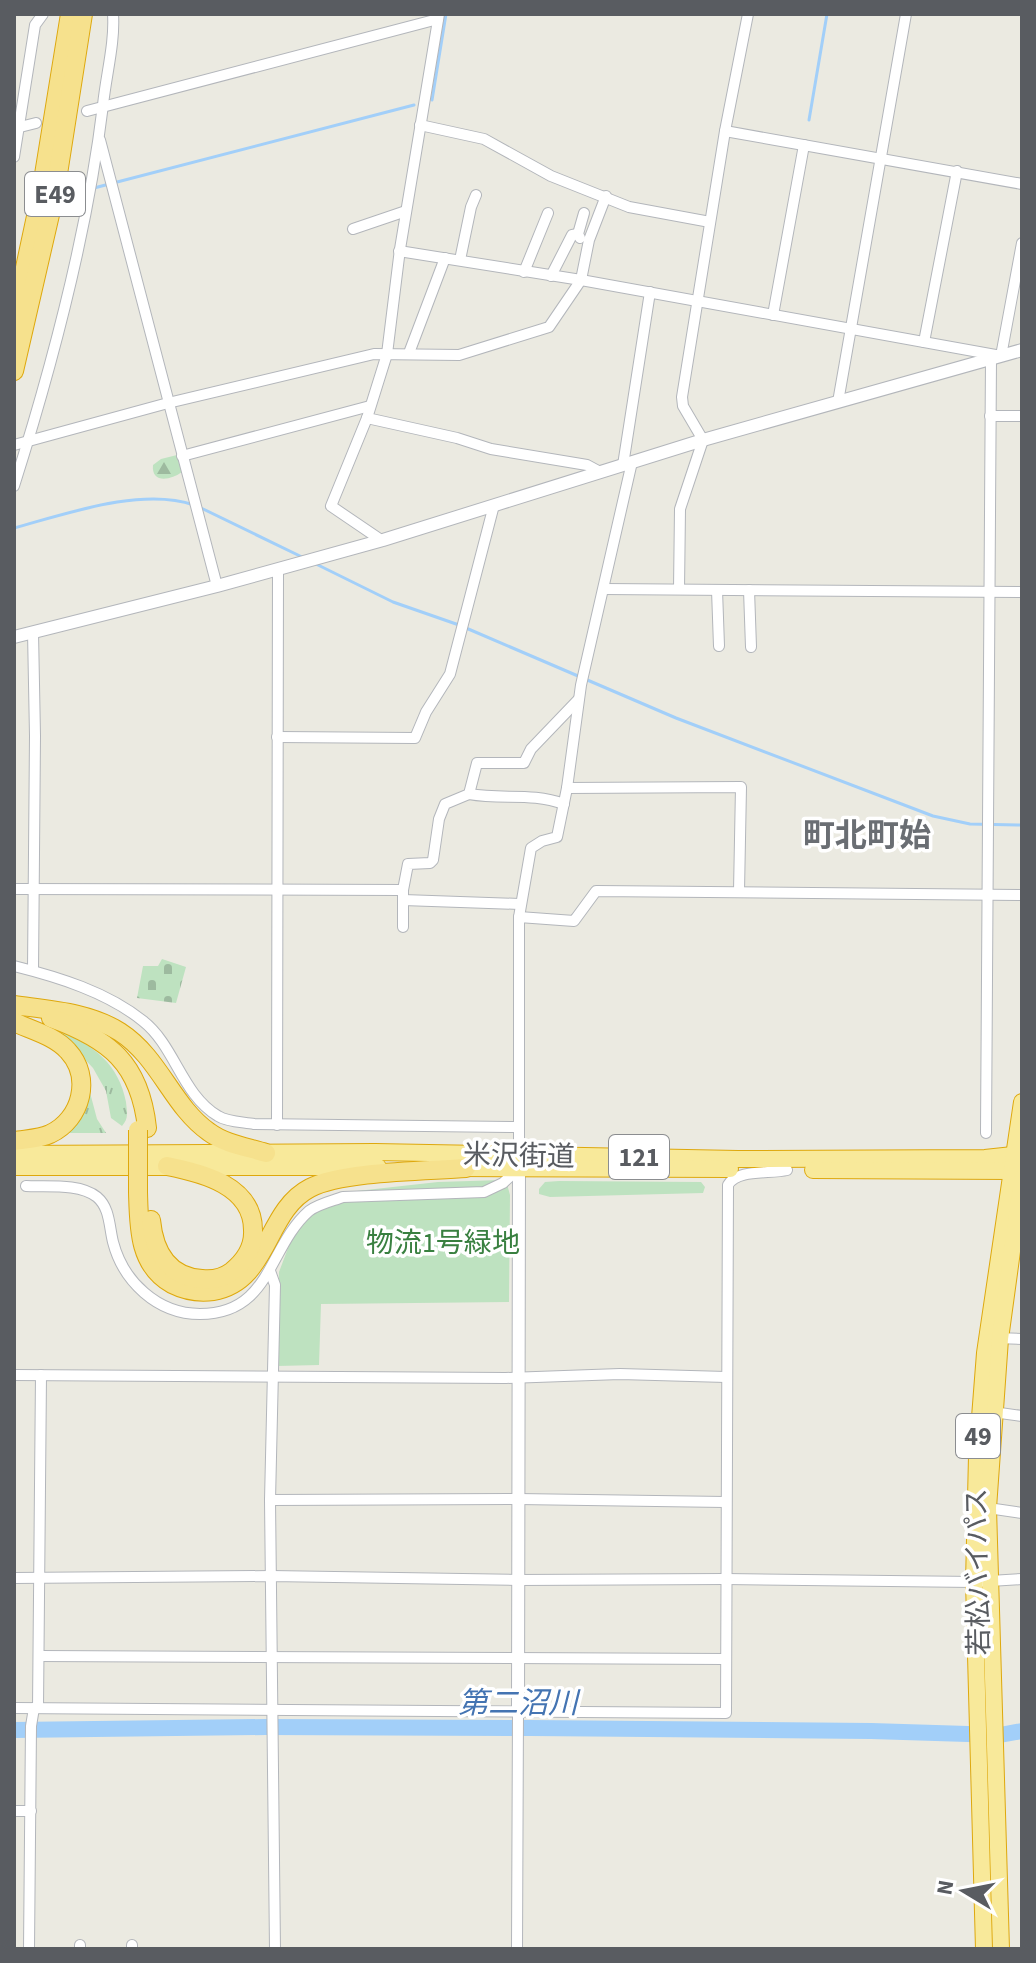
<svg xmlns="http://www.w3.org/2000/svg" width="1036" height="1963" font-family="'Source Sans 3','Noto Sans JP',sans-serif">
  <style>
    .grass { fill: url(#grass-tufts) }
    .forest { fill: url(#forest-firs) }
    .cemetery { fill: url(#cemetery-stones) }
    .green { fill: #bee2c0 }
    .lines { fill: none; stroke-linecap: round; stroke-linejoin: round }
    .stream { stroke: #a2cff9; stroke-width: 3 }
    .river { stroke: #a2cff9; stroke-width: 16 }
    .minor-casing { stroke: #b3b6bb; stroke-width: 12 }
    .tertiary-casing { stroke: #b3b6bb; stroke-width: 14 }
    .trunk-casing { stroke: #dea80d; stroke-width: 18 }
    .motorway-casing { stroke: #dea80d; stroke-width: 20 }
    .minor { stroke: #fff; stroke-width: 10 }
    .tertiary { stroke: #fff; stroke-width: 12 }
    .trunk { stroke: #f8e99a; stroke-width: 16 }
    .motorway { stroke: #f6e18d; stroke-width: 18 }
    .motorway-bridge-casing { stroke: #dea80d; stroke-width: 20; stroke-linecap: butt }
    .motorway-bridge { stroke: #f6e18d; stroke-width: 18 }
    .labels { text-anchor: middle; stroke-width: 7; stroke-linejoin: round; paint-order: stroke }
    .shield { fill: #fff; stroke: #8b8d90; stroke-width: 2 }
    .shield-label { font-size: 26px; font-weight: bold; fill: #595c61 }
    .street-label { font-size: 28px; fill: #595c61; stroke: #fff }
    .park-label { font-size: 28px; fill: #398040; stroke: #fff }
    .water-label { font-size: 30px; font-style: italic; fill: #4474b2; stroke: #fff }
    .quarter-label { font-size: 32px; font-weight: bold; fill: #6a6e73; stroke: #fff }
  </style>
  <defs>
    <pattern id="grass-tufts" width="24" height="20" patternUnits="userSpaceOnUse" patternTransform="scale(2)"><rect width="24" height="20" fill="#bee2c0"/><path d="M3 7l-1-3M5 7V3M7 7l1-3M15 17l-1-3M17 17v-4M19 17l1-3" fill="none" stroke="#9dba9f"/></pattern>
    <pattern id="forest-firs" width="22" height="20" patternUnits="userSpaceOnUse" patternTransform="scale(2)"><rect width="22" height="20" fill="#bee2c0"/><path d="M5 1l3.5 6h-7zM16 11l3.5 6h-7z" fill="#9dba9f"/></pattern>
    <pattern id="cemetery-stones" width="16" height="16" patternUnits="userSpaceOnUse" patternTransform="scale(2)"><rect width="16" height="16" fill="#bee2c0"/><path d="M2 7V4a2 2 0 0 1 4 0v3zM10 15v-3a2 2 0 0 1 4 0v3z" fill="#9dba9f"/></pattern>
  </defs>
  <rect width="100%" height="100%" fill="#ebeae1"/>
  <g class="grass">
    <path d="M59,1032C94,1044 119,1065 126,1102C127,1113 129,1118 122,1126L111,1118L106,1091L93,1068Z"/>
    <polygon points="88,1085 97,1119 106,1133 65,1133"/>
  </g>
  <path class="forest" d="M177,455L182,472C171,480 151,484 153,465L161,459Z"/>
  <polygon class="cemetery" points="162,959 186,967 176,1003 137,998 143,966 158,966"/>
  <g class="green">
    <polygon points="502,1180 507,1184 510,1195 509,1302 321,1304 319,1365 277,1366 279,1272 299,1219 348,1192 438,1182"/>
    <polygon points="559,1181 701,1182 705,1187 703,1193 550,1197 539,1194 539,1189 545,1182"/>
  </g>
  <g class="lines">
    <g class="stream">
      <polyline points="432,100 446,14"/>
      <polyline points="809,120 827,14"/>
      <polyline points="94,188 414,105"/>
      <polyline points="201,508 302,557"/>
      <path d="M14,528C66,514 141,487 194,505"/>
      <polyline points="316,564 393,602 459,625"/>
      <polyline points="466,628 676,718 933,816 970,824 1022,825"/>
    </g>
    <polyline class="river" points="14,1730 265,1727 531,1728 871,1731 1000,1735 1022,1731"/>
    <g class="minor-casing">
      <g id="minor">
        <polyline points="87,111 438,19"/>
        <polyline points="420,125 484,139 551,176 629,207 710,222"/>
        <polyline points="16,128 36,123"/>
        <polyline points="725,131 1022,184"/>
        <polyline points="100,140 217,586"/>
        <polyline points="14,157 35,25 43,14"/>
        <polyline points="353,229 406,211"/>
        <polyline points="580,238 578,234 584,213"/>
        <polyline points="399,251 581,280 1001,356 1022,243"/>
        <polyline points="460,260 471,207 476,195"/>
        <polyline points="524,272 548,213"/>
        <polyline points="551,276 572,235 578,234"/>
        <polyline points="773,315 804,145"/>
        <polyline points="924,342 957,171"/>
        <polyline points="409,353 445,258"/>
        <polyline points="838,402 906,14"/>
        <polyline points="990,416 1022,416"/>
        <polyline points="367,418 457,438 491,449 587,465 600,472"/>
        <polyline points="14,445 168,403 374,354 459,355 549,327 581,280 589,240 606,196"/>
        <polyline points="182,456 370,406"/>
        <polyline points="623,465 650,292"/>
        <path d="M14,486C52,366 88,229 103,105C106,75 115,43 113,14"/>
        <polyline points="381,540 331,506 367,418 387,354 400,249 439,14"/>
        <polyline points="604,589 1022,592"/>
        <polyline points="679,589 680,509 703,440 683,406 682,397 725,131 748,14"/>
        <polyline points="717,590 719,646"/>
        <polyline points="749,590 751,647"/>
        <polyline points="33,632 35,736 33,970"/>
        <polyline points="277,737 415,738 426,712 450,674 494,505"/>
        <polyline points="567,788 741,787 739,891"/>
        <path d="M469,794C503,800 531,792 564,804"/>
        <polyline points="14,889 403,890"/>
        <polyline points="403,900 519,904"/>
        <polyline points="519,917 531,848 542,841 557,837 567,788 581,685 632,462"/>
        <polyline points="403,927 403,890 408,864 430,863 433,860 439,819 445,804 469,794 477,763 524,763 531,749 578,700"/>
        <path d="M14,966C58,977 107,992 143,1021C175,1046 182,1095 218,1116C227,1122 243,1122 254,1124L519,1127"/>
        <polyline points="277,1125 278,570"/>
        <polyline points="986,1133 991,359"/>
        <polyline points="519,1155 519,917 574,921 596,891 1022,895"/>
        <path d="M26,1186C47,1187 80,1183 97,1197C110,1208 109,1226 113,1242C123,1281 157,1314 200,1314C271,1314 268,1247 309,1211C318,1204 332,1201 343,1197L484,1192L503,1183L518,1169"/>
        <polyline points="270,1271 275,1285 270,1500 275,1949"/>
        <polyline points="996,1338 1022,1339"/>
        <polyline points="14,1375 506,1378 620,1374 726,1377"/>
        <polyline points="993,1412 1022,1416"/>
        <polyline points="270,1500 518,1499 725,1502"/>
        <polyline points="988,1508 1022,1513"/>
        <polyline points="14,1578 271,1576 518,1580 725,1579 974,1582 1022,1579"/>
        <polyline points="39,1656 725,1659"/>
        <path d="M14,1708L726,1713L728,1185C737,1169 769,1174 787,1170"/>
        <polyline points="38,1708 41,1375"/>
        <polyline points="14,1811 31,1811"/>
        <polyline points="29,1949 31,1726 34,1708"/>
        <polyline points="80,1949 80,1945"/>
        <polyline points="132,1949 132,1945"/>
        <polyline points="517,1949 518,1711"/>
      </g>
    </g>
    <g class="tertiary-casing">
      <g id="tertiary">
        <polyline points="14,637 217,586 383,540 703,440 1022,350"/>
        <polyline points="518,1711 519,1162"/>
      </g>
    </g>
    <g class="trunk-casing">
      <g id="trunk">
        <polyline points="14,1154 375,1152 738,1159 985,1158 1013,1155 1022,1162"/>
        <polyline points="14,1167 378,1167"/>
        <polyline points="453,1168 730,1169"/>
        <polyline points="813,1170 1011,1171 1022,1165"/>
        <polyline points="984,1949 974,1582 977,1456 985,1353 1022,1102"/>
        <polyline points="1001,1949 988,1508 1000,1339 1022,1178"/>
      </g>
    </g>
    <g class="motorway-casing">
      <g id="motorway">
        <polyline points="14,319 41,193 70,14"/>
        <polyline points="14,371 55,193 83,14"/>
        <path d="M14,1005C50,1010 89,1012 120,1032C160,1058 172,1106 209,1132C225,1144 247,1147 266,1153"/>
        <path d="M51,1018C109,1039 140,1063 147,1128"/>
        <path d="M14,1022C31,1030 55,1036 68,1051C92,1077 82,1119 50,1134C40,1139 26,1139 14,1141"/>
        <path d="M138,1192C139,1226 138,1265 172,1284C186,1291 199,1293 213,1291C269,1282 265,1211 310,1188C342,1171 427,1171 466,1168"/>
        <path d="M151,1220C154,1251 168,1277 202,1279C212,1280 223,1278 231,1272C245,1261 254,1247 253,1230C253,1186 203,1173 167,1166"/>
      </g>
    </g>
    <use href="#minor" class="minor"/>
    <use href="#tertiary" class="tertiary"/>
    <use href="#trunk" class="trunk"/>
    <use href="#motorway" class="motorway"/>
    <g class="motorway-bridge-casing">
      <polyline id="motorway-bridge" points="138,1130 138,1192"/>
    </g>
    <use href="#motorway-bridge" class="motorway-bridge"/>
  </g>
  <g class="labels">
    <g class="shield">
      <rect x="25" y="172" width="60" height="44" rx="6"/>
      <rect x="609" y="1135" width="60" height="44" rx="6"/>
      <rect x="956" y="1414" width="44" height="44" rx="6"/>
    </g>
    <g class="shield-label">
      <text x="55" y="203">E49</text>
      <text x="639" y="1166">121</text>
      <text x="978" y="1445">49</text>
    </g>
    <g class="street-label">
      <text transform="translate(519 1155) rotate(1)" y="10">米沢街道</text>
      <text transform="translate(977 1572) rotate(-91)" y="10">若松バイパス</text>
    </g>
    <g class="park-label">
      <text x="443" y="1252">物流1号緑地</text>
    </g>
    <g class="water-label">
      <text x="518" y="1713">第二沼川</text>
    </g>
    <g class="quarter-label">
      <text x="867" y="846">町北町始</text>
    </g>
  </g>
  <rect width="1036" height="1963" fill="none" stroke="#595c61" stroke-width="32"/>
  <g transform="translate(964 1891) rotate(280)" stroke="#ffffff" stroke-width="6" paint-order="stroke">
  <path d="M0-6L14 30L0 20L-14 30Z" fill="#595c61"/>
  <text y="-12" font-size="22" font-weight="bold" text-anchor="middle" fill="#595c61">N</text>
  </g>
</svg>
